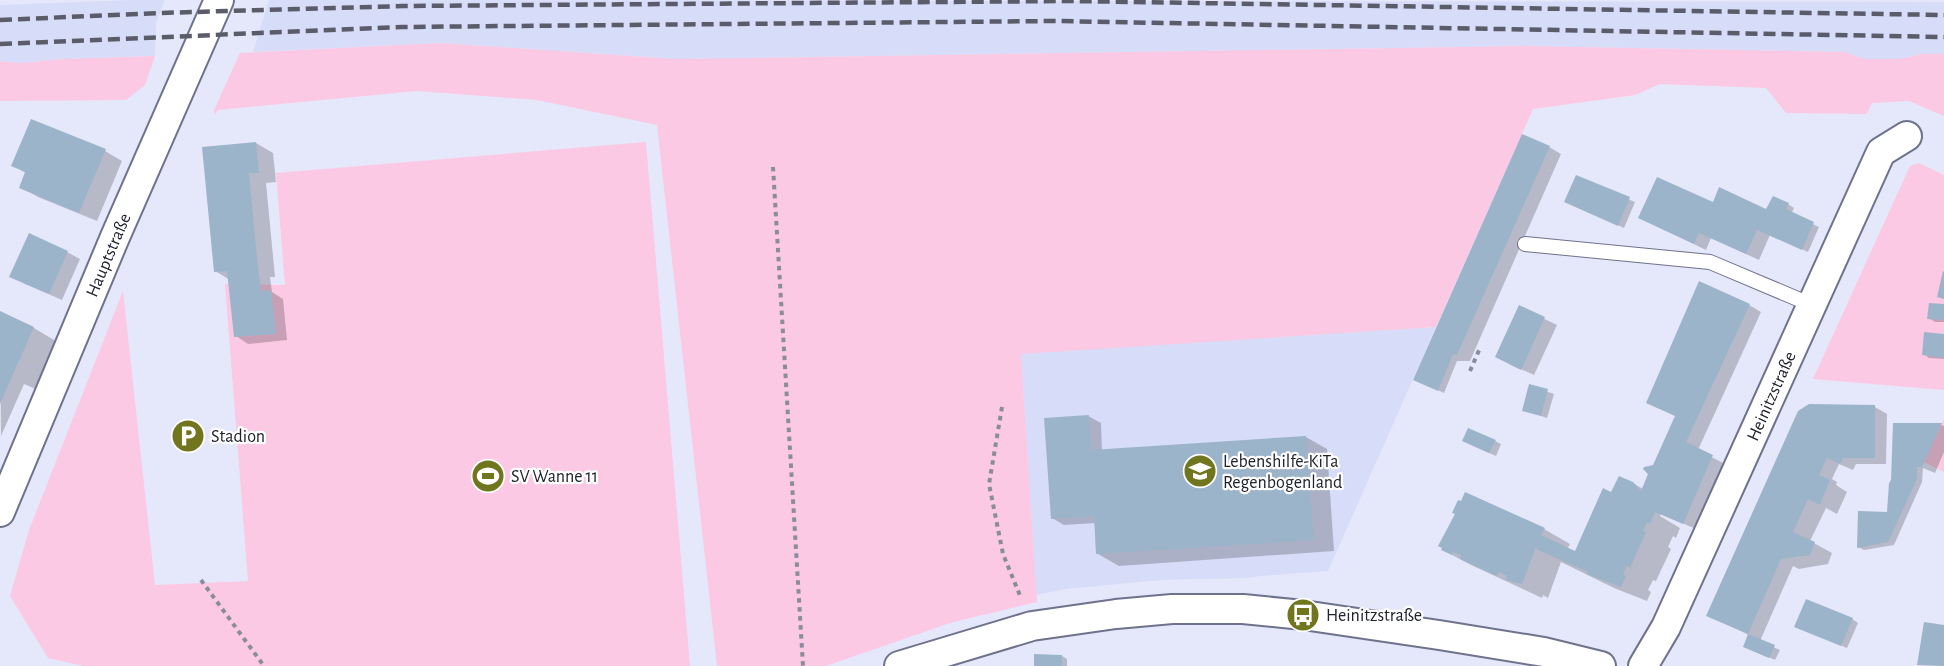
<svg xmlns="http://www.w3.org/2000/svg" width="1944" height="666" font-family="'Alegreya Sans',sans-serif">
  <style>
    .built { fill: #d7dcf9 }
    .green { fill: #fbc9e4 }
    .shadow { fill: #0003 }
    .building { fill: #9cb4c9 }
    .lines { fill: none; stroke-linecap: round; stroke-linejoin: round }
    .lane-casing { stroke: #6f728c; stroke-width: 16 }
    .street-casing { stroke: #6f728c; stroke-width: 32 }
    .path { stroke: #898c9a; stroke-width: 4; stroke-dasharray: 4.5 4.5; stroke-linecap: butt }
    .lane { stroke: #fff; stroke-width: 14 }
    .street { stroke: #fff; stroke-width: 28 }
    .rail { stroke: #5a5c69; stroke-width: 4.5; stroke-dasharray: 12 6; stroke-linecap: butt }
    .labels { text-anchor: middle; stroke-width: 4.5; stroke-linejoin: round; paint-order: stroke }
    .street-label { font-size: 18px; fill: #20222d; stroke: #fff }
    .poi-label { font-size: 18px; fill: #20222d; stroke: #fff; text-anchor: start }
  </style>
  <rect width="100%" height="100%" fill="#e5e8fa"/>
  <g class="built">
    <polygon points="131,0 165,0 156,23 155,56 63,59 21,63 0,61 0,5"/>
    <polygon points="269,0 1944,2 1944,54 1921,54 1899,59 1865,59 1844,52 1524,46 675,59 441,43 253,52"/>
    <polygon points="1436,327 1328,571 1261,576 1247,578 1160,580 1066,589 1036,595 1021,353"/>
  </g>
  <g class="green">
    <polygon points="441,43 675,59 1524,46 1844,52 1865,59 1899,59 1921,54 1944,54 1944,116 1909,101 1872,103 1867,114 1786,113 1766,88 1660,84 1635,95 1533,109 1436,327 1021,354 1037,602 950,623 826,666 717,666 657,125 537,100 417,91 218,110 215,115 214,110 240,53"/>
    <polygon points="155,56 145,85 126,100 0,101 0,61 21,63 63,59"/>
    <polygon points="646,142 690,666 83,666 48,658 10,596 29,530 123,291 155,585 248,581 225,284 285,285 276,173"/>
    <polygon points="1919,163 1944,175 1944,390 1813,379 1910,166"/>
    <polygon points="1944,419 1944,472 1924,462"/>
  </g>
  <g class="shadow">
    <polygon points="256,143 273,153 276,182 266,183 275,277 270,277 272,292 283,299 287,340 248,344 236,336 230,280 215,271"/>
    <polygon points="1549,147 1561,154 1470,361 1457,361 1444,393 1421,382"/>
    <polygon points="105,151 122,161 97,221 38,197 21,187 26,173 13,165"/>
    <polygon points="1577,177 1635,202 1624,228 1572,205"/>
    <polygon points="1713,204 1767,211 1788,204 1794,208 1791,214 1819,227 1808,252 1770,235 1759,260 1711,238 1706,250 1640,218"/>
    <polygon points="67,252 80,259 62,300 23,283"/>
    <polygon points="1749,305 1761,312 1698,450 1725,464 1696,529 1661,514 1660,516 1680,528 1676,538 1673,536 1668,547 1671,549 1656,581 1653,580 1648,590 1651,592 1647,601 1614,588 1561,562 1548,598 1543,595 1542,598 1469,564 1443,550 1544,529 1570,544 1567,549 1576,553 1612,494 1633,483 1643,489 1676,416 1648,402"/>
    <polygon points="1944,306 1944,322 1935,322 1929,318"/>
    <polygon points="1520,307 1557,325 1534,375 1509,364"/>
    <polygon points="0,313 34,328 59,343 38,390 24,384 1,436"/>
    <polygon points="1944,335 1944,359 1929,358 1924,354"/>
    <polygon points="1530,386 1554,394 1547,418 1523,410"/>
    <polygon points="1809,406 1875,407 1887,414 1886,464 1856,464 1853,470 1839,464 1832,479 1837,482 1836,485 1847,492 1837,514 1826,508 1810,541 1832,553 1828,564 1799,569 1793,566 1760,641 1780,650 1775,660 1750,649 1749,635 1708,615"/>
    <polygon points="1088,416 1101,423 1102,451 1306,437 1327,449 1334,551 1119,566 1098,554 1096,523 1064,525 1052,518"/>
    <polygon points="1894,425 1941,425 1944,426 1944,452 1935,473 1923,468 1922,482 1894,545 1864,550 1858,547 1889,513 1893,480"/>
    <polygon points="1495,441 1501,444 1496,456 1469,444"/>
    <polygon points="1852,619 1858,623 1847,648 1802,629"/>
    <polygon points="1062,656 1067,659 1067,666 1035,666"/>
  </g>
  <g class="building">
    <polygon points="31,119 106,149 79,213 19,188 25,172 11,166"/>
    <polygon points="1522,134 1550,146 1457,355 1453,354 1438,391 1413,380"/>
    <polygon points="256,142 259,173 249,173 258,268 261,291 271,290 276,334 234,337 227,271 214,272 202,147"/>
    <polygon points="1576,175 1630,197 1618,226 1564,202"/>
    <polygon points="1657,177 1713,202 1719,187 1766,209 1773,196 1789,203 1786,209 1814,222 1802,250 1757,230 1746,254 1699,233 1694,244 1638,218"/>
    <polygon points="29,233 68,251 49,294 9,277"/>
    <polygon points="1943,271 1944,272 1944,299 1937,297"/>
    <polygon points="1699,281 1750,304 1686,442 1713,455 1683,524 1655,512 1650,524 1647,522 1643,531 1646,532 1630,568 1627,566 1623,574 1626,576 1621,587 1586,574 1588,572 1538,550 1536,547 1522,584 1506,580 1507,576 1499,572 1497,576 1460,559 1461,555 1453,552 1452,555 1441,550 1442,548 1438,546 1455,514 1452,513 1458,500 1461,501 1465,492 1545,528 1541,535 1575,551 1603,488 1611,492 1619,476 1633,482 1641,491 1648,474 1643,469 1644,467 1653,465 1675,416 1646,403"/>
    <polygon points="1929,303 1944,304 1944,320 1927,319"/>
    <polygon points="1519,305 1545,317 1521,370 1495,357"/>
    <polygon points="0,311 34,327 0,404"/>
    <polygon points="1924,332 1944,334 1944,358 1922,355"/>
    <polygon points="1529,384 1548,389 1541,416 1522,411"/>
    <polygon points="1809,404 1875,405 1875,458 1843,458 1840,464 1827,458 1819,475 1830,480 1820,505 1808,499 1793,532 1815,542 1810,555 1781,559 1748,634 1706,616 1798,411"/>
    <polygon points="1089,415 1091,450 1306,436 1314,540 1096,554 1094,516 1051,519 1044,418"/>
    <polygon points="1893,423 1942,423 1922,467 1917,467 1917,479 1888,542 1857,548 1858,511 1887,512 1889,483 1891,480"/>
    <polygon points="1468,428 1496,440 1489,453 1462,441"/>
    <polygon points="1806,599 1853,618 1841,646 1794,627"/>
    <polygon points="1924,622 1944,625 1944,666 1917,665"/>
    <polygon points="1748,634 1775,645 1769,658 1743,647"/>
    <polygon points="1034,654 1062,655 1062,666 1034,666"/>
  </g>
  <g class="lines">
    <g class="lane-casing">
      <polyline id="lane" points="1525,244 1710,262 1812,305"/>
    </g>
    <g class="street-casing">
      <g id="street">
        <polyline points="0,512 115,237 219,0"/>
        <polyline points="899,666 1032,626 1116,614 1172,609 1243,609 1303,615 1439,635 1544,652 1601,666"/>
        <polyline points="1643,666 1666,627 1881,152 1907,136"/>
      </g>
    </g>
    <g class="path">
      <polyline points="773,167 803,666"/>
      <polyline points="1470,371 1480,348"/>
      <polyline points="1002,407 989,484 1003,554 1021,598"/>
      <polyline points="201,580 264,666"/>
    </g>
    <use href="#lane" class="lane"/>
    <use href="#street" class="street"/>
    <g class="rail">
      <polyline points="0,20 159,13 403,6 1071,1 1944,15"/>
      <polyline points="0,44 402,27 1055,21 1944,37"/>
    </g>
  </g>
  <defs>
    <g id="parking-disc" transform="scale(1.725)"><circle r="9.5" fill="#71761e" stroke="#fff"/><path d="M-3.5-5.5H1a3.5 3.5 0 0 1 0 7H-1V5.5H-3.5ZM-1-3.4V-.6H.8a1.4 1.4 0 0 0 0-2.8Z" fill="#fff"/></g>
    <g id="school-disc" transform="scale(1.725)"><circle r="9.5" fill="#71761e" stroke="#fff"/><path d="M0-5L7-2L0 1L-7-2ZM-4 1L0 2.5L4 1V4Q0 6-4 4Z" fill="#fff"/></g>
    <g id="stadium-disc" transform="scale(1.725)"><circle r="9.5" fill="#71761e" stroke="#fff"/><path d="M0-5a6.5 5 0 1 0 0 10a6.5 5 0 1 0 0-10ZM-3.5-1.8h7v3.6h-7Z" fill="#fff"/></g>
    <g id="bus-disc" transform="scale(1.725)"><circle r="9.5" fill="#71761e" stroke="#fff"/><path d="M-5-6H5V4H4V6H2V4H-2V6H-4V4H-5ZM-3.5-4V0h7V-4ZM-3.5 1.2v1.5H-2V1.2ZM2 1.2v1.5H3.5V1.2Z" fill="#fff"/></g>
  </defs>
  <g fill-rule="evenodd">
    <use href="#parking-disc" x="188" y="436"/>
    <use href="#school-disc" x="1200" y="471"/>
    <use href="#stadium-disc" x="488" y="476"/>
    <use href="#bus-disc" x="1303" y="615"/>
  </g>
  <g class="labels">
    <g class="street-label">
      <text transform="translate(108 255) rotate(-67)" y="6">Hauptstraße</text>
      <text transform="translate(1771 396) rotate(-66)" y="6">Heinitzstraße</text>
    </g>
    <g class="poi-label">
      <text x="211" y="442">Stadion</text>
      <text x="1223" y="467">Lebenshilfe-KiTa<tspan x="1223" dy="21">Regenbogenland</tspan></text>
      <text x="511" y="482">SV Wanne 11</text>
      <text x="1326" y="621">Heinitzstraße</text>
    </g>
  </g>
</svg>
